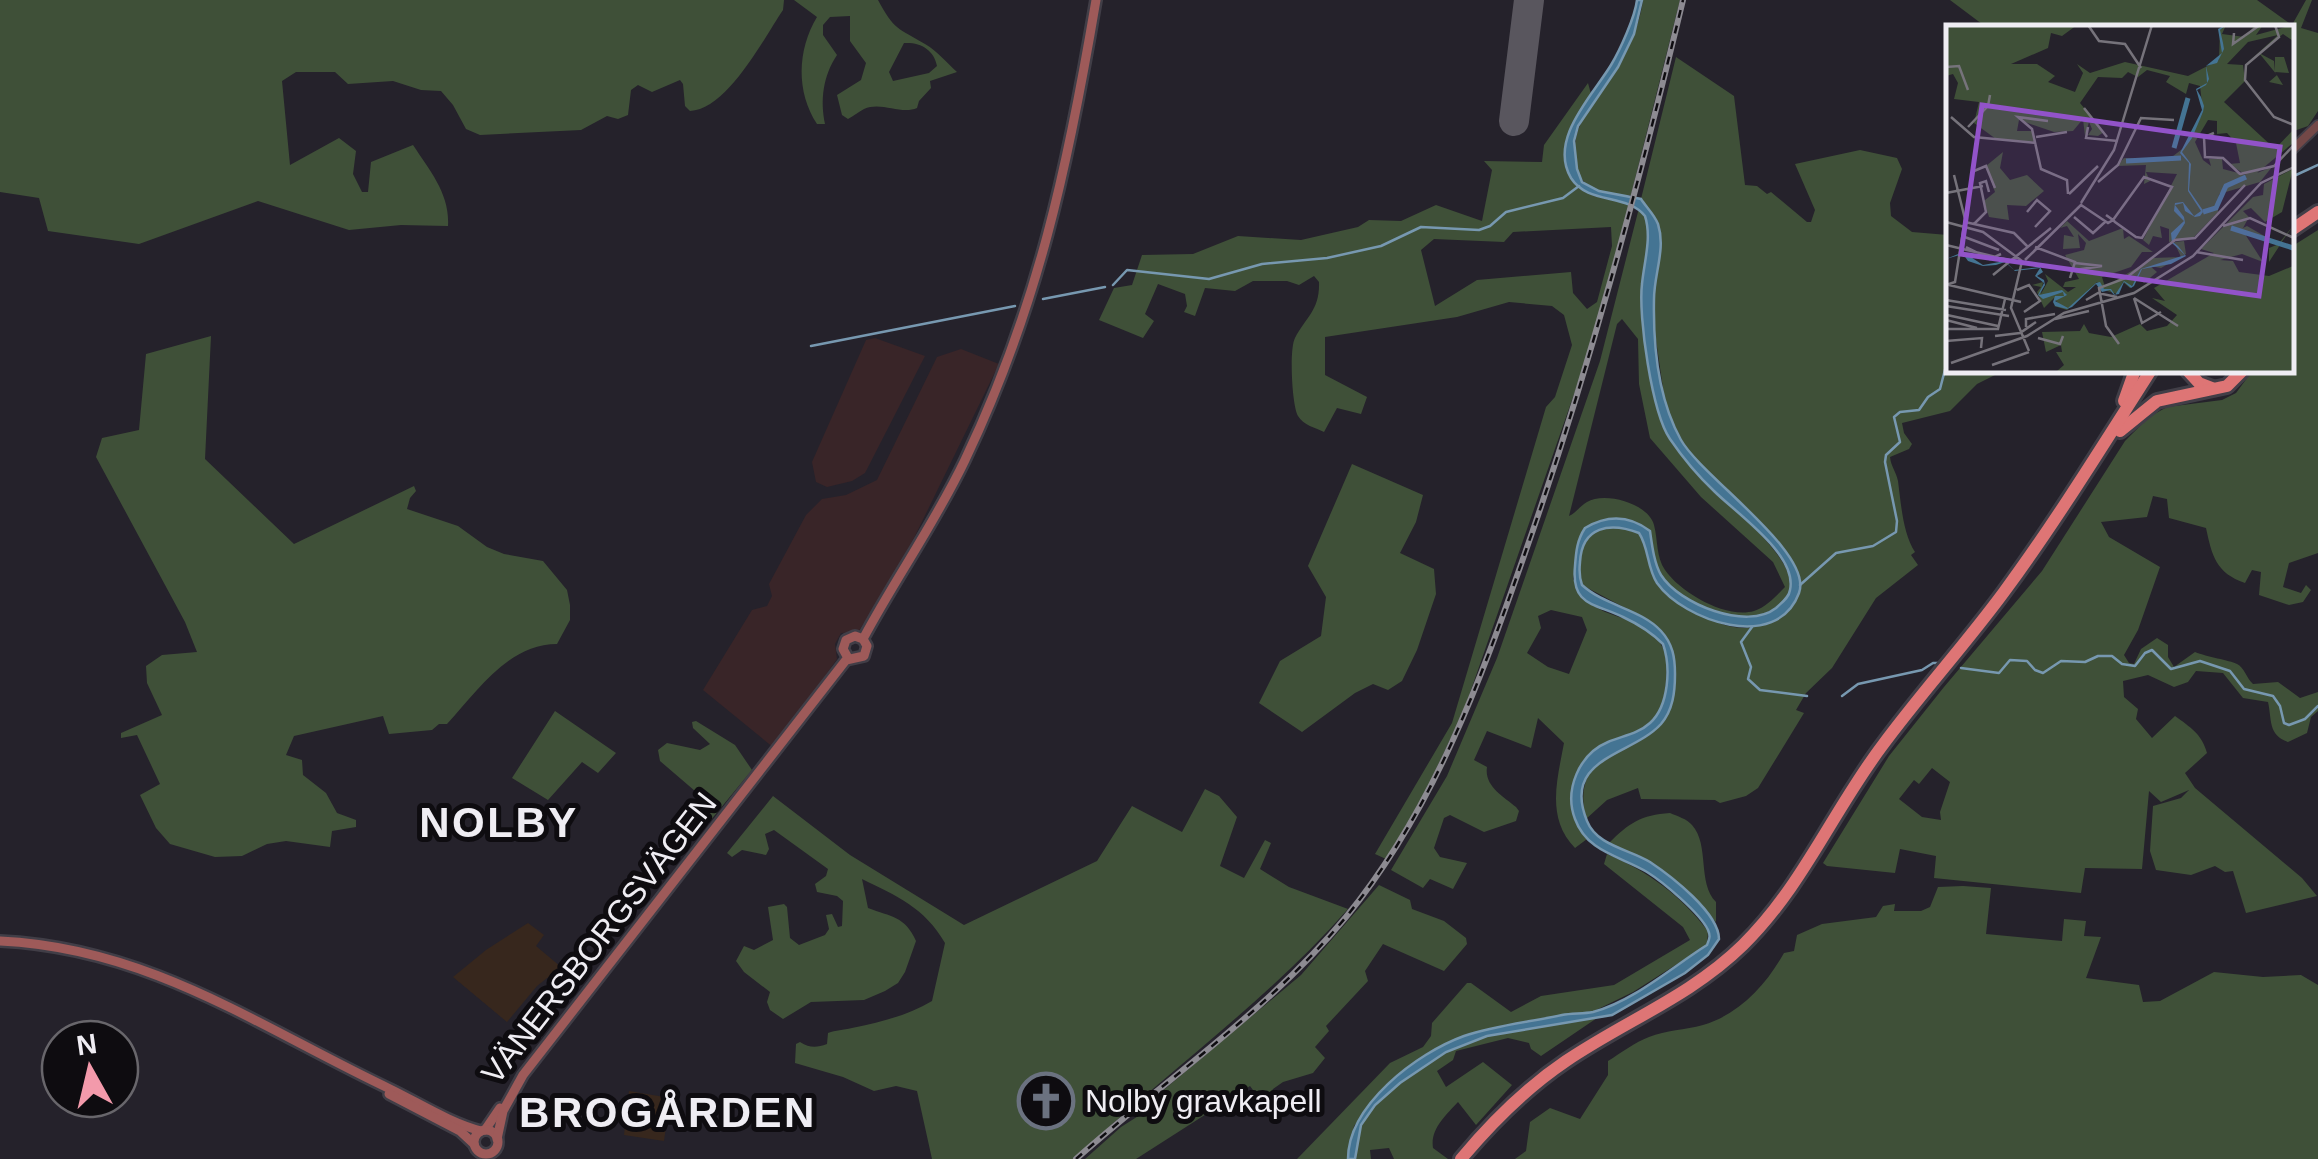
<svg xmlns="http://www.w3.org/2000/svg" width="2318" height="1159" font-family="Arial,sans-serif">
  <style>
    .commercial { fill: #392528 }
    .education { fill: #37271d }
    .green { fill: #3f5038; fill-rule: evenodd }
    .water { fill: #447493; stroke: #7798b0; stroke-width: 2.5 }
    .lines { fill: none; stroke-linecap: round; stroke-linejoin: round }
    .stream { stroke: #7798b0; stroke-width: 2.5 }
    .runway { stroke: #59565e; stroke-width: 30 }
    .tertiary-casing { stroke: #413e47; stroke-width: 12 }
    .secondary-casing { stroke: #413e47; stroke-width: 14 }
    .motorway-casing { stroke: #413e47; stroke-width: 18 }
    .tertiary { stroke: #734847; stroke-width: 8 }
    .secondary { stroke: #9e5a59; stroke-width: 9 }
    .motorway { stroke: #de7575; stroke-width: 12 }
    .rail-casing { stroke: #8d8b92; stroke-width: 6 }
    .rail { stroke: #0e0c10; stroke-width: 2.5; stroke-dasharray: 8; stroke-linecap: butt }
    .labels { text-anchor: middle; stroke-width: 10; stroke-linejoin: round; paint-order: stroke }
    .street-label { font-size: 32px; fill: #efedf3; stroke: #0e0c10 }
    .poi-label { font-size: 32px; fill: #efedf3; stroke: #0e0c10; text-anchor: start }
    .district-label { font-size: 42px; font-weight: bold; letter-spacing: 2.5px; fill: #efedf3; stroke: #0e0c10 }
    .inset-river { fill: none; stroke: #447493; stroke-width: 5 }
    .inset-road { fill: none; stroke: #76737b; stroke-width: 2.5 }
    .view { fill: #9253c9; fill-opacity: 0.15; stroke: #9253c9; stroke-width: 5 }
    .inset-edge { fill: none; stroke: #efedf3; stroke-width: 5 }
  </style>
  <rect width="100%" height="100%" fill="#25222b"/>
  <g class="commercial">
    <polygon points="875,338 925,356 865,473 852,481 827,487 816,482 812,462 866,340"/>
    <polygon points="961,349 999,364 914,538 875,607 858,632 841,633 835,644 837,659 774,748 703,690 752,610 767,606 772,596 769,584 806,515 822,499 846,495 877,480 937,357"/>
  </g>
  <g class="education">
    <polygon points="528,923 544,935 536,946 561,967 537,986 507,1022 453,977 486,950"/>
    <polygon points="629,1091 670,1098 664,1141 624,1135"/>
  </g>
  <g class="green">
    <path d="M0,0H784L783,10C764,38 727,110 690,111L685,106L683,84L680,80L652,92L638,85L631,90L628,115L618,119L607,116L581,130L480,135L466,129L453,105L441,91L421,90L393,81L348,84L335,72H296L282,81L290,165L339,138L356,151L353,174L362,192H368L371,162L413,145C430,171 450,194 448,226L401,225L349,230L258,201L139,244L48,231L39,198L0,192Z"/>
    <path d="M794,0H878C894,30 898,28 925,44C937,51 947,63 957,72L930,81L931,88L919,101L917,108C901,115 881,101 864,109C858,112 854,116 848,119L842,115L837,95L861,80L866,63L850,41V16L830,17L823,25V35L837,55C823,76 820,100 825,124H817C796,92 797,50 817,17ZM904,43C921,42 934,50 937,66L929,73L893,81L889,72Z"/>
    <path d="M1643,0H1680L1631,195C1622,197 1605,193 1594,189C1583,183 1579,177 1576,165C1568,124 1598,98 1618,67C1630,47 1640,23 1643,0Z"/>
    <polygon points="1950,0 2257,0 2292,25 2306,0 2312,0 2301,28 2318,33 2318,111 2308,126 2291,132 2290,28 1986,27"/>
    <path d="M1676,57L1734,96L1745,185L1757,186L1767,194L1771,192L1807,222H1811L1815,210L1795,164L1860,150L1897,158L1902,169L1890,203L1891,216L1912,232L1948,235V370H2005L1977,384L1950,411L1902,423L1904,433L1912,444L1909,449L1890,457C1891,467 1896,471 1898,481C1901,504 1903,534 1915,552L1911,555L1918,565L1876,598L1832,668L1806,693L1796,710L1804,713L1758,788L1746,796L1720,803L1715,800L1641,799L1638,788L1607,800L1586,819C1568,742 1644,761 1668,714C1676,697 1672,670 1673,652L1646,619L1582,585C1579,577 1579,571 1580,562C1582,526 1610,522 1639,533C1647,546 1646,566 1656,577C1676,600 1711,627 1743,628C1764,629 1793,612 1800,591C1804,578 1795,565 1788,554L1687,450L1666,409L1655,333V287L1661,240L1659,226L1641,199Z"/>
    <path d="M1588,83L1591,94C1568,127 1567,140 1572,180L1594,196L1629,204L1626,220L1588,354L1464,710L1422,799L1386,859L1375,854L1452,723L1546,407L1555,397L1572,345L1564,315L1552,306L1509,302L1457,317L1325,337V375L1367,397L1361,414L1337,408L1324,432C1316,428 1303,425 1298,416C1292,406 1289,349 1295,338C1306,317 1320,310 1319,282L1314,276L1299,285L1287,281H1253L1235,291L1205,288L1195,316L1184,312L1187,306L1185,294L1158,284L1145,314L1154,321L1143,338L1099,320L1114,288L1132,285L1142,255L1193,254L1238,236L1301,240L1358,227L1369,220L1401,221L1436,205L1482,221L1492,170L1484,161L1542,162L1544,145ZM1611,227L1612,246L1597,302L1587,309L1573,293L1571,272L1477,280L1435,306L1421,250L1434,239L1504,242L1513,232Z"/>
    <path d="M1639,208C1658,231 1642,263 1642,289C1642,334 1647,390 1666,431C1686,476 1797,548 1791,590C1790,597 1781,603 1776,607C1747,631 1680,605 1662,575C1654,563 1652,545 1650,531C1630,515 1607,515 1585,528L1573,579C1579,586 1585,598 1592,604C1612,621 1647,616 1663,648C1668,657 1667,668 1666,679C1666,693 1662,711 1651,722C1638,736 1618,736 1602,745C1566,766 1565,808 1587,839L1575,848C1546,818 1557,781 1564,743L1538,718L1531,748L1487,731L1474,760L1487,767C1484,786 1503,796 1516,807L1519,811L1516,821L1484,832L1450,815L1444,818L1434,848L1440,857L1467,863L1453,889L1430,879L1423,888L1391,870L1447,776L1497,658L1600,361ZM1622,319L1638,339L1639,384L1650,438L1701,497L1773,562L1785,587C1776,596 1767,607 1754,611C1726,619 1681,593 1665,570C1656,557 1658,540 1654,525C1649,504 1605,491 1587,502C1580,506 1576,513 1569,516L1617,324ZM1551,610L1582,617L1587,630L1569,674L1548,667L1527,653L1541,628L1538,616Z"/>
    <path d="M2318,230V553L2289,563L2283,587L2301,593L2306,585L2311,590L2303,602L2289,605L2259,595L2261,572L2252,570L2245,583C2216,573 2212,556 2206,528L2169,518L2167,499L2153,496L2147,517L2101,522L2109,537L2160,567L2138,630L2124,655L2129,663L2134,664L2141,649L2157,638L2168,645V657L2174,667L2195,652C2207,657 2229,660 2237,664C2244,667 2247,679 2253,684L2278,682L2300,698L2318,692V711L2311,717L2307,733L2288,742C2268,735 2272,720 2268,702L2243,698L2223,673L2196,671L2188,682L2174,687L2148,675L2123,681L2124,697L2138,709L2136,719L2152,738L2175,716C2190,727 2202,734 2207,753L2185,773L2195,788L2302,878L2317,896L2246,913L2233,871L2225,872L2215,866L2191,875L2156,870L2150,851L2153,806L2181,798L2189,790L2161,802L2149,791L2142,869L2085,868L2081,893L1934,878L1936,856L1900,849L1895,873L1827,866L1823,863L1889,756L1944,687L2042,571L2125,441L2149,417L2167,407L2222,400L2236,393L2253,370H2290L2291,247ZM1932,768L1950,782L1940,812L1941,820L1922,817L1899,799L1914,780L1919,784Z"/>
    <path d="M211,336L205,459L294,544L414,486L416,491L410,498L407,509L458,526L487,547L504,554L543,561L567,590L570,605V620L557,644C508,644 477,692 447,724H439L432,730L389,734L383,716L294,736L286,755L302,760L303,775L326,793L337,813L356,820V827L332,831L330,847L286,841L267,844L242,856L215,857L170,844L156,828L140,795L160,784L137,735L121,738V733L162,715L147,683L146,666L162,655L197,652L185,622L96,457L102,438L139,430L146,354Z"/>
    <polygon points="1352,464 1423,495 1416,522 1400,553 1434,569 1436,594 1417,650 1402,681 1388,690 1373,684 1355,693 1302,732 1259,703 1280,661 1321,636 1326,597 1308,566"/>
    <polygon points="555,711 616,753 598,773 582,762 548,800 512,778"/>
    <polygon points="696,721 735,745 752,770 710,821 704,811 709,803 660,761 658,750 667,743 700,750 710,744 693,728 692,722"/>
    <path d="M1205,789L1219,796L1237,817L1220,866L1244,878L1265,840L1271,843L1260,869L1289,887L1348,909C1266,1002 1164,1074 1074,1159H932L917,1091L896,1086L874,1091L843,1077L795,1063L796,1044L800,1042C810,1048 816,1048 827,1044L828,1033C836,1030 843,1030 852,1028C880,1022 907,1016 932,1001L945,943C925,908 897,896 862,879L868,908C891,917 905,916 916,941L905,972L898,983L885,991L864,1000L811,1002L783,1019L770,1010L767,1002L770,992L744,972L736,961L744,946L754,950L773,940L768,907L784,904L787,907L790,938L799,945L825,935L829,929L826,915L832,914L838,927L842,926L843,901L837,896L817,892L815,884L826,876L828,869L774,830L765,834L769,849L766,855L742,850L732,857L727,853L773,796L850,855L964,925L1097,861L1132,806L1182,832Z"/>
    <path d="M1670,813C1677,816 1687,819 1692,825C1710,845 1697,883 1716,902V922L1663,872L1609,843C1629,823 1641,815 1670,813Z"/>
    <path d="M1607,854C1649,872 1680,895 1708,931L1707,945L1633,992L1592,1012L1532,1020L1436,1051L1389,1084L1354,1126L1348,1159H1297L1390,1063L1423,1047L1431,1036L1432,1023L1467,983H1471L1511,1012L1541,996L1614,985L1690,940L1683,927L1604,864Z"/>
    <polygon points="1379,885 1410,900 1412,909 1444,921 1466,938 1467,944 1444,971 1383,944 1365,971 1368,981 1326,1026 1329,1031 1315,1047 1325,1058 1313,1073 1283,1082 1273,1089 1264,1105 1250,1086 1136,1159 1085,1159 1121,1127 1151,1108 1148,1103 1301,975"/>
    <path d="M1963,886L1991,888L1986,934L2062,941L2064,919L2086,921L2084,936L2101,937L2086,978L2139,985L2143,1002L2160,1001L2214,972L2263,977L2301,975L2318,985V1159H1515L1526,1151L1530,1122L1550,1108L1580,1119L1608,1075V1061C1621,1053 1635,1042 1649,1037C1666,1030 1685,1030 1703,1025C1740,1014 1766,985 1784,953L1794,951L1797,935L1822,924L1876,917L1883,906L1895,904L1894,911H1921L1930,907L1938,887Z"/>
    <path d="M1597,1018L1541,1056L1531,1049L1529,1043L1508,1038L1456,1051L1453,1060L1437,1071L1446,1087L1483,1062L1512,1085L1476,1125L1458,1102C1446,1115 1430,1129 1433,1148L1448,1159H1394L1389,1148L1370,1150L1371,1159H1355C1357,1147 1358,1132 1363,1121C1380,1090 1441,1049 1475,1039C1514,1027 1557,1026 1597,1018Z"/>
  </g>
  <path class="water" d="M1637,0H1642L1634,34L1618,67L1578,126L1574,141L1577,169L1582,182L1599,191L1641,199C1646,207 1654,214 1658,224C1666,249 1654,274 1654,299C1653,347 1658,399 1681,440C1702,477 1814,553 1799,593C1777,653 1684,621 1657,583C1647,568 1649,548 1639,533C1610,522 1582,526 1580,562C1579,571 1579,577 1582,585C1605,606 1641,609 1661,631C1673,644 1675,658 1675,674C1675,692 1673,710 1661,724C1632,756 1561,757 1587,821C1597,846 1629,849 1650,862C1671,876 1719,913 1719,939L1708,955L1685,973L1612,1015L1487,1036L1446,1052L1400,1083L1375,1105L1361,1125L1355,1159H1348C1348,1105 1417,1053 1464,1036C1496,1025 1530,1022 1562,1015C1572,1013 1583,1014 1593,1012C1634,1001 1672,967 1707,945C1709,939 1711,937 1708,930C1700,913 1663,882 1647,872C1620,856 1587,852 1575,819C1564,790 1579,754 1608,742C1622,736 1638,734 1650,723C1669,706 1671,667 1663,644C1651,632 1638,624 1623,617C1594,603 1571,606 1575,566C1576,552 1577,540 1585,528C1607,515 1629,515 1650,531C1652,545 1654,563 1661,575C1679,604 1747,631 1776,608C1781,603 1789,598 1790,590C1798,555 1736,513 1714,491C1698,476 1683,458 1670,439C1652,413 1638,316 1642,284C1644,262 1652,238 1645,216C1627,193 1588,205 1571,178C1548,139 1593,95 1611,65C1620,50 1635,17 1637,0Z"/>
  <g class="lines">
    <g class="stream">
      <polyline points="2296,175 2318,165"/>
      <polyline points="1113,285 1127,270 1209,279 1262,264 1327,258 1381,246 1421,227 1479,230 1490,226 1506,212 1563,198 1579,186"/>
      <polyline points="1043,299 1105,287"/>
      <polyline points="811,346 1015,306"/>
      <polyline points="1800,585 1836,553 1873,546 1896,532 1897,521 1885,462 1886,455 1900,442 1894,417 1900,412 1919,410 1928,397 1940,389 1948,358"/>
      <polyline points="1752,627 1741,642 1751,667 1748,679 1760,690 1807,696"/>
      <polyline points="1961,668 1999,673 2010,660 2027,661 2035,670 2043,673 2061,661 2085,662 2098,656 2112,656 2122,664 2135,666 2145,653 2152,650 2171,669 2200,661 2230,671 2244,689 2273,696 2280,706 2284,723 2289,725 2305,719 2318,706"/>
      <polyline points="1842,696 1858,684 1922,670 1933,663 1942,663"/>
    </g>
    <polyline class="runway" points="1514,121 1529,0"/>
    <g class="tertiary-casing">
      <polyline id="tertiary" points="2290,152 2318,125"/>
    </g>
    <g class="secondary-casing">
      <g id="secondary">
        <path d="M863,639C895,579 935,523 965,460C1038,307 1068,166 1096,0"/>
        <path d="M0,941C150,948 259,1027 390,1089C419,1103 450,1123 481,1131"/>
        <polyline points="389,1094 460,1131 474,1144"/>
        <polyline points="485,1130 500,1108"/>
        <circle cx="486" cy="1142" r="12"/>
        <polyline points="497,1139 503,1111 523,1075 846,660 864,656 867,646 863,639 855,636 846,640 843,649 848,658"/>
      </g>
    </g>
    <g class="motorway-casing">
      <g id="motorway">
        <polyline points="2290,231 2318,212"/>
        <polyline points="2187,370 2199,383 2212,388"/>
        <polyline points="2124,401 2135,370"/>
        <polyline points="2120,431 2157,401 2227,386 2243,370"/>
        <path d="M1461,1159C1492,1122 1526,1088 1566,1061C1625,1021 1691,996 1743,945C1802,887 1833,811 1882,746C1921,693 1965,645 2004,592C2057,520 2103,445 2151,370"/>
      </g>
    </g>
    <use href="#tertiary" class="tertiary"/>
    <use href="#secondary" class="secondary"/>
    <use href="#motorway" class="motorway"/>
    <g class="rail-casing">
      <path id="rail" d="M1076,1159C1166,1079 1269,1010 1346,917C1434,809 1480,682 1525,553C1589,371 1638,187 1683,0"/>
    </g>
    <use href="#rail" class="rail"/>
  </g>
  <defs>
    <g id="church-ring" transform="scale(2.875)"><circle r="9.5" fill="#0e0c10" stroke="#6b7280" stroke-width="1.5"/><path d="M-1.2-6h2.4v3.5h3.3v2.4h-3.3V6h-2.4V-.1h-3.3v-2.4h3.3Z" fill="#6b7280"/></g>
  </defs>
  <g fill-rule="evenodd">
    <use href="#church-ring" x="1046" y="1101"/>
  </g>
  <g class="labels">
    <g class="street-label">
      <text transform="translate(599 938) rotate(-52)" y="11">VÄNERSBORGSVÄGEN</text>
    </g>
    <g class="poi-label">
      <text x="1085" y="1112">Nolby gravkapell</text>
    </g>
    <g class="district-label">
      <text x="499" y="837">NOLBY</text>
      <text x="668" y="1127">BROGÅRDEN</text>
    </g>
  </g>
  <g transform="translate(1946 25)">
    <rect width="348" height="348" fill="#25222b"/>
    <path d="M0,0H131L116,11L105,8L102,23L65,39H91L109,51L102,57L129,67L137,48L131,39L144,48L179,37L242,51L273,35L274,5L280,0L276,9L299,12L309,0H317L310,10L347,0V16L337,9L313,28L328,36L329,46V32H338L343,48L329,47L337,60L323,57L331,50L313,28L300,39L332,10L302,17L281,39L297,40L299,56L278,77L329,124L347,105V118L311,148L326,142L314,157L273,169L272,187L247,213L223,217V204L214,201L216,213L207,211L203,220L197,215L231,149L200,147L204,156L198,159L200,140L171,141L178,133L222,135L240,121L257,87L254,61L243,58L240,69L220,57L224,51L201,45L192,52L182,47L176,53L152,52L134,78L158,107L152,111L142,110L146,104L143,97L139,111L137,94L127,106L108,107L73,95L71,106H87L90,117L50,114L28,98L33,77L8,74L12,58L7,49L0,51ZM262,95L271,96V109L281,108L290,118L294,138L283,139L300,150L277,144L276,134H263L265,141L257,135L249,117ZM57,127L54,143L64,155L81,150L98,166L80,181L61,180L63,195L43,192L38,176L49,167L40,141ZM347,144L336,187L319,197L305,183L297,186L303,192L297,203L301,201L327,216L334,217L347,201L335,218L347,223L334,220L323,237V223L333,219L297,206L317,237L296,229L274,235L287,236L293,247L323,251L347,241L346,347L111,346L118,340L110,327H116L115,320L100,327L96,307L134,306L138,299L143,308L165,312L194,299L201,306L221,301L231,290L206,273L219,276L208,263L268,228L255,224L307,172L317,170L318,159ZM121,196L143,216L177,203L178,214L183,211L207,227H196L185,242L156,252L159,262L207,233L235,232L228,217L238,216L240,229L215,243L204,241L211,247L198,258L192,252L184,263L177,257L171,269L158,265L151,257L121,285L108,281H114L108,273L98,283L91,267L95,262L86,260L97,257L95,269L102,256L99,249L122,267L130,262H117L119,257L133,254L119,230L138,225L140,218L132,209L134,223L117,224L118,210L128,212L121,201L114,203Z" fill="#3f5038" fill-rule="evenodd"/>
    <path d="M280,0L274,5L277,18L278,24L271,38L260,41L263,54L260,60L251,65L255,72L258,81L257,87L246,113L236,127L245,139L243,165L256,184L257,187L254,191L249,192L239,186L237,178L229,180L238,192L239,198L227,217L232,221L240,231L225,239L196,244L188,261L185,263L178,257L173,269L168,270L164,265L156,267L150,259L126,282L121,284L109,281L107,277L109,271H118L117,267L97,274L92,270L98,258L89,251L94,243L69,246L59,237L50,240L37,241L22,236L17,229L0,234L17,227L37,240L59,236L68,245L94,242L97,247L91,251L98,255L99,260L93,270L116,265L121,270L109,276L122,283L150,258L154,257L158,264H165L169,270L178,256L186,261L195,244L239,230L226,218L225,208L238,196L228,186L229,178L237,177L248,191L255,186L242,166L243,138L234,128L256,85L250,64L261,58L260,41L276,28L272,4Z" fill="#447493"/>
    <path class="inset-river" d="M228,123L242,73M180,136L235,133M257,187L270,183L280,161L300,152M285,203L347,223"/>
    <path class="inset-road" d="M142,0L153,16L179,19L195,43M329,0L333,12L300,40L299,55L328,92L348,100M288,8L287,19L314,0M0,42L13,41L22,65M138,83L161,112M5,92L28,112L90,118M102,96L72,92L86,104L95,144L121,155L122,169M22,102L42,81L44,70M142,102L140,113L172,116M268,108L258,112L259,132L277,133L294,149M90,112L121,107M28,146L40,141L49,163M294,149L328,141L348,120M152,157L172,140L195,93L228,95M0,168L37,161M123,169L152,141M135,178L168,125L206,0M135,180L162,198L167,195L198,152L226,162L196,213L190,212L169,197L167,195L160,190M81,187L91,175L104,186L89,202M128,192L147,208L159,197M0,197L37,207L76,236M19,197L68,208L82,222M28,199L40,187L34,158L40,156L43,167M277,201L304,193L348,213M16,211L53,225M0,220L67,236M20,222L44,234L55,229M89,222L129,237L124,253M250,227L297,235M79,235L136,179M76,236L65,283L83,326M129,245L156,241L129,238M47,250L105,203M0,260L9,257L19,194L8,150M3,260L75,277M71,265L83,260L94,276L78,287M188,273L232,301M188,273L196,298L215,287M0,275L60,285M140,275L152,268L171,272M0,281L63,291M1,290L52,301M109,294L143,286M0,295L31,303M80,302V294L109,289M0,304H52L59,274M49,311L74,308L90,297M92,313L114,319L117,311M0,316L36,313L35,323M173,319L160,301L153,263L180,253L229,215L249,213L299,160M5,338L81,311L118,288L188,268L247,231L315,158L348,142M46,340L83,327"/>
    <path class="view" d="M36,80L334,122L313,271L15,229Z"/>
    <rect width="348" height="348" class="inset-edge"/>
  </g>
  <g transform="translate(90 1069) rotate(352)"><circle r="48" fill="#0e0c10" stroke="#68666b" stroke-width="2.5"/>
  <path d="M0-8L18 38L0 25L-18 38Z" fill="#f39aab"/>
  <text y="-15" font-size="28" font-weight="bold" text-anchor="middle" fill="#efedf3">N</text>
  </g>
</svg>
